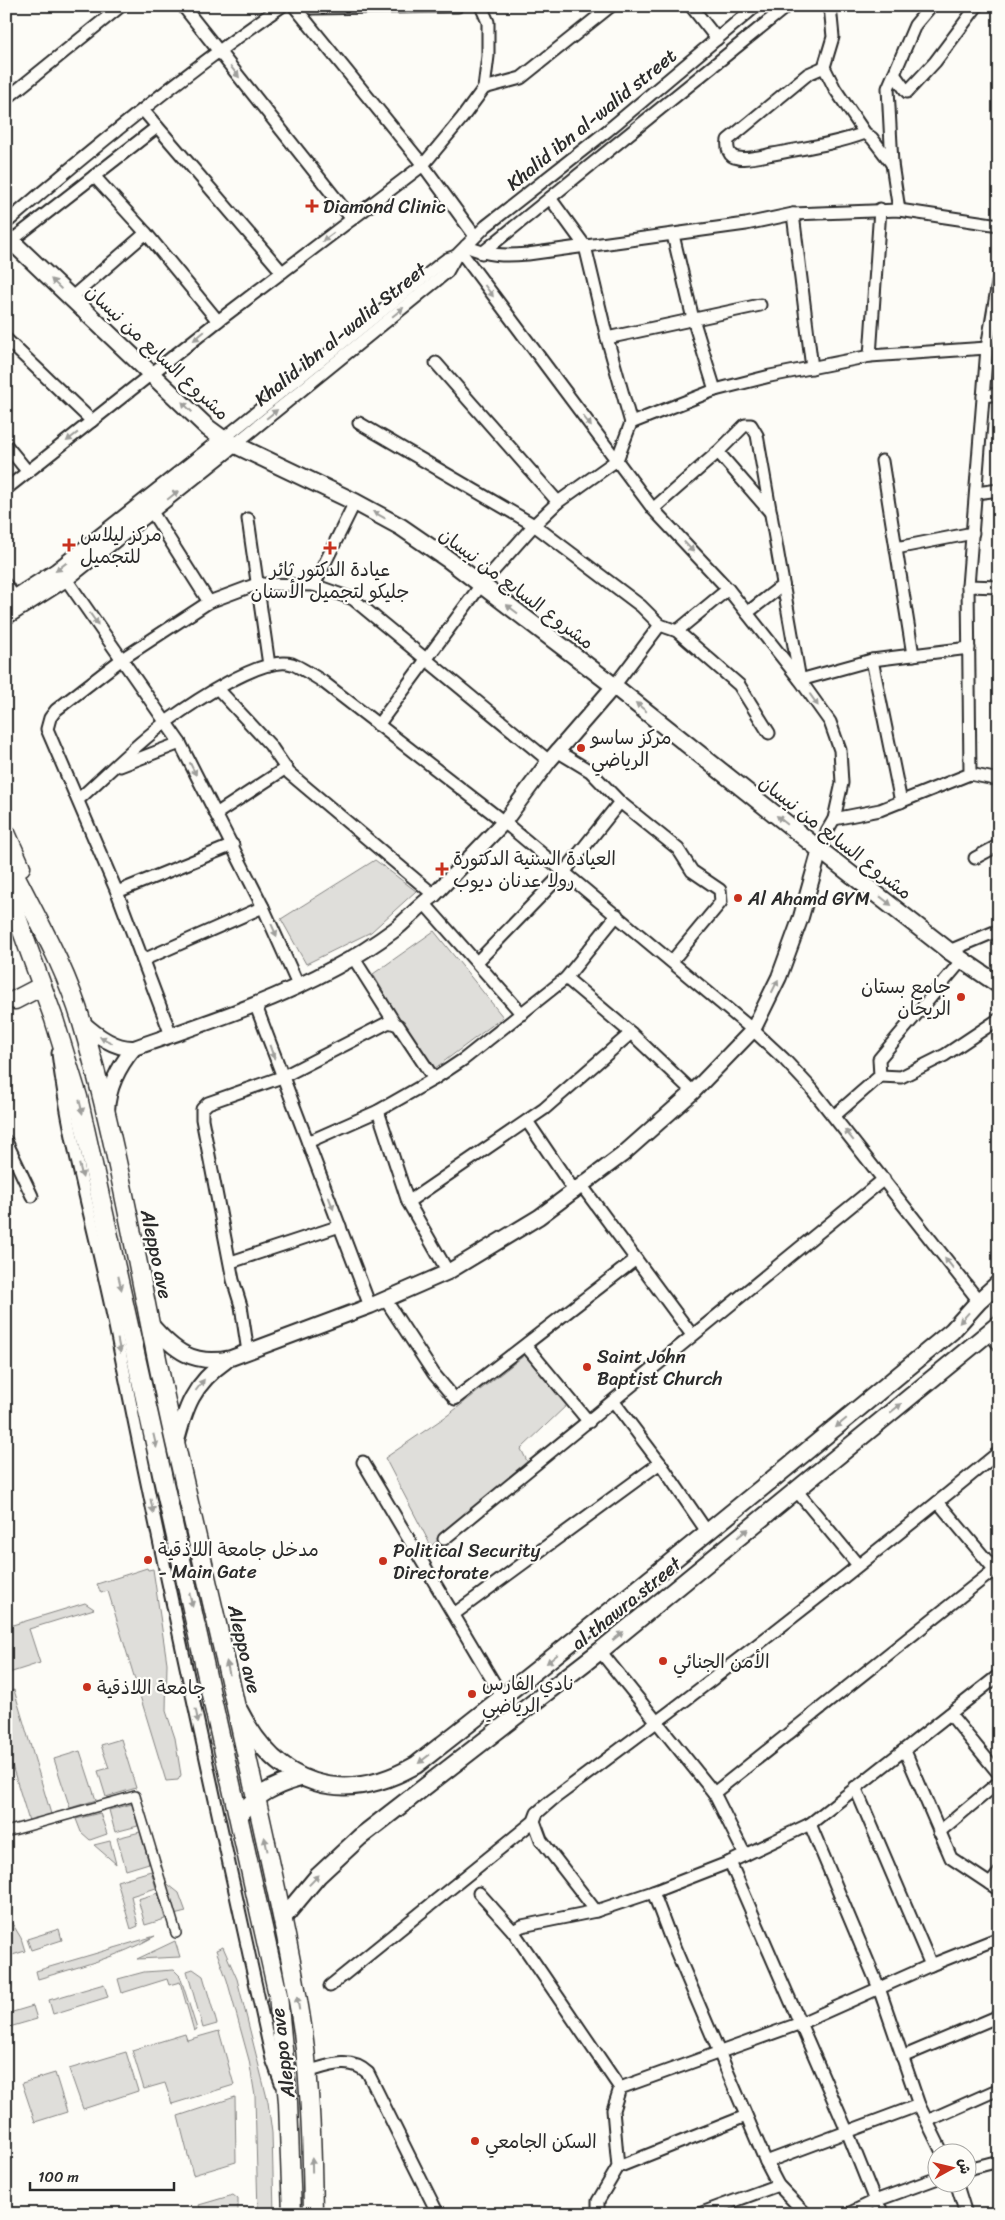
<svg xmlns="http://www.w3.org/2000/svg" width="1005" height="2220" font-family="Sriracha,'Playpen Sans Arabic',sans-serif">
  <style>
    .green { fill: #dfdeda; stroke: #858482 }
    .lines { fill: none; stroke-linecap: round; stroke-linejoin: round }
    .pedestrian-casing { stroke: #2b2b2b; stroke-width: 12 }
    .minor-casing { stroke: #2b2b2b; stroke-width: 15 }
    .tertiary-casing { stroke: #2b2b2b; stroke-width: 18 }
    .secondary-casing { stroke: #2b2b2b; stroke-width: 20 }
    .primary-casing { stroke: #2b2b2b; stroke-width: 21 }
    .pedestrian { stroke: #fdfcf7; stroke-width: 9 }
    .minor { stroke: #fdfcf7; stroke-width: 11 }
    .tertiary { stroke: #fdfcf7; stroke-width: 14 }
    .secondary { stroke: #fdfcf7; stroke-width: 16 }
    .primary { stroke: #fdfcf7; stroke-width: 18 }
    .oneway { fill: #9e9e9b }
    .poi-dot { fill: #c8321e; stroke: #fdfcf7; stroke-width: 2 }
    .labels { text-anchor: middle; stroke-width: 4.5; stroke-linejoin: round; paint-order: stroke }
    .street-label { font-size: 19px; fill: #2b2b2b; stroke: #fdfcf7 }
    .poi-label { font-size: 19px; fill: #2b2b2b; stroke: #fdfcf7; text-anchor: start }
  </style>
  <rect width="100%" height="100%" fill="#fdfcf7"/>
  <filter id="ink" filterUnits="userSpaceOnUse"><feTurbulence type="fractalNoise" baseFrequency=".02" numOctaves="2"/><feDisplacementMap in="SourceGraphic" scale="10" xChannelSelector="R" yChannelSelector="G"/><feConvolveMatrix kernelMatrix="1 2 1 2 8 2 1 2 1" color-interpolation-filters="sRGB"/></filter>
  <g filter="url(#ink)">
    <g class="green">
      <polygon points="375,860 416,891 371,932 306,964 281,919"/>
      <polygon points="434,931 503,1017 430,1072 373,974"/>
      <polygon points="530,1351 569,1403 521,1449 529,1465 431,1546 385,1458 448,1415"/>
      <polygon points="147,1568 148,1570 153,1569 167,1663 166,1711 175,1738 181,1775 178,1780 166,1781 108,1591 101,1593 97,1584"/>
      <polygon points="85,1603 94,1609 29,1629 40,1663 6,1674 6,1627"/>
      <polygon points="14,1690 51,1814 29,1821 6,1746 6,1692"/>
      <polygon points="121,1739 136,1788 106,1797 98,1771 109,1768 101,1745"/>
      <polygon points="80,1751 96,1800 70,1808 54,1759"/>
      <polygon points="132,1804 138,1826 115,1832 109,1810"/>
      <polygon points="100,1813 107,1834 90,1840 81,1832 76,1819"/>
      <polygon points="140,1832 149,1863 126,1870 117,1838"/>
      <polygon points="110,1841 116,1864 94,1845"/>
      <polygon points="151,1871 156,1888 131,1896 138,1926 131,1929 117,1881"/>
      <polygon points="164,1881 179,1893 186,1912 174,1915"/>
      <polygon points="158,1893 165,1919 145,1925 138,1899"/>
      <polygon points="12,1923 21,1938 25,1951 6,1957 6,1925"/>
      <polygon points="59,1929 62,1940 31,1950 27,1939"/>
      <path d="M155,1936C119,1957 78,1967 38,1979L36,1971Z"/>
      <polygon points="175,1941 180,1957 137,1959"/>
      <polygon points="223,1947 237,1979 268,2102 272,2133 274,2214 258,2214 255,2096 249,2060 227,1980 216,1950"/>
      <polygon points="193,1969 203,1976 217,2024 203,2028 187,1971"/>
      <polygon points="174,1970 180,1976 197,2029 194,2031 180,1982 169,1985 167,1979 122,1993 118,1979 144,1972"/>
      <polygon points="104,1984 108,1997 53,2014 49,2000"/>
      <polygon points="33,2006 37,2019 6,2028 6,2014"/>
      <polygon points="219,2031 234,2085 172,2104 165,2083 144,2089 132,2050 185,2034 187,2040"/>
      <polygon points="126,2052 138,2091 83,2109 69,2069"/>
      <polygon points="55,2073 67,2112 35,2122 22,2083"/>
      <polygon points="235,2097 236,2162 193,2175 178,2116"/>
      <polygon points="233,2195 238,2199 238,2214 202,2214 199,2205"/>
    </g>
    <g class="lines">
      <g class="pedestrian-casing">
        <polyline id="pedestrian" points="6,1832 135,1796 176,1933"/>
      </g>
      <g class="minor-casing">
        <g id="minor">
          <polyline points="183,6 352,219"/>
          <polyline points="294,6 423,165 475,236"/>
          <polyline points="306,6 311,8 458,6"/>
          <polyline points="691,6 717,39"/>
          <polyline points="824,67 833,37 830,6"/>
          <polyline points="894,74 907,92 935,62 977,6"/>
          <polyline points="484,88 521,78 611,6"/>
          <polyline points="6,99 121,6"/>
          <polyline points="143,110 282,272"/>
          <path d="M865,133L835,89L824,67L808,74L728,140C727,148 728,157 738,158C749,160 762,156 773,154C803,148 836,144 865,133L872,138L892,164"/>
          <polyline points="94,176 146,233 218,321"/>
          <polyline points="899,210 892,164 888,88 915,25 931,6"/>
          <polyline points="793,214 812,368"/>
          <path d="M6,223C95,146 186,72 282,6"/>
          <polyline points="673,235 693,319 715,390"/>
          <polyline points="11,241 157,127"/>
          <path d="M466,246C488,256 505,256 528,254L746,224L793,214L899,210L999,225"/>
          <polyline points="461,252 653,509 728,589 800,680 830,722 840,750 842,783 834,819 827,831 820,850"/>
          <polyline points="482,253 787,6"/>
          <polyline points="71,298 146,233"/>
          <polyline points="607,338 760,305"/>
          <polyline points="6,339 92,421"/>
          <polyline points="870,356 880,209"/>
          <polyline points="436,363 558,502"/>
          <polyline points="983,396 999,394"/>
          <polyline points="359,423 534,525 641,606 660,625 677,631 739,685 769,733"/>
          <polyline points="631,423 715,390 770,376 870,356 987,348"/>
          <polyline points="223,439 439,265 447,259 456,256"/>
          <polyline points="6,445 28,472"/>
          <polyline points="234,445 447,272 456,256 486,226 607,131 756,6"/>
          <polyline points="718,452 771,513"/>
          <polyline points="882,461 913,655"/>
          <polyline points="6,489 218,321 423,165 462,118 484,88 488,56 488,22 481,6"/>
          <polyline points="976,493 999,490"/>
          <polyline points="653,509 718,452 745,425 751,425 757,435 800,680 872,660 969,648"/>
          <polyline points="152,512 209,602"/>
          <polyline points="248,519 269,665"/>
          <polyline points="896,548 973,533"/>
          <polyline points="66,579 180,743 263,907 298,985"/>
          <polyline points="6,585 15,598"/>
          <polyline points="314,585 355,502"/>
          <polyline points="968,586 999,587"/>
          <polyline points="747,613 783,585"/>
          <polyline points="677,631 728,589"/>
          <polyline points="872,660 901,802"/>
          <polyline points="614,686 660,625"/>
          <polyline points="218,689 270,745 289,773 434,895"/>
          <polyline points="378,725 481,585 534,525 558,502 617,460 631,423 607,338 585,246 550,198"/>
          <polyline points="557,751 590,771 620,802"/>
          <polyline points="120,766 180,743"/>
          <polyline points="970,774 999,780"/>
          <path d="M78,800C107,774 135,745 166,722C191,704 262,655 292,664C300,667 314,676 322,681L504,822L753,1030L784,1059L811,1088L979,1301"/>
          <polyline points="216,814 286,768"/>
          <polyline points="834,819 880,810 970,774 968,586 987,348 999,277"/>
          <polyline points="975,858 999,845"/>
          <polyline points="117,892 233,845"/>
          <polyline points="423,902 522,1014"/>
          <polyline points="949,951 999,930"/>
          <polyline points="353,957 394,1022"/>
          <polyline points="143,960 263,907"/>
          <polyline points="477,962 565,871 620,802 678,849 692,871 720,890 721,902 672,961"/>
          <polyline points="566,978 631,1033 693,1092"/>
          <polyline points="256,1006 370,1306"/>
          <polyline points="171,1035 117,892 47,729 50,718 56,710 122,659 209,602 257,584 314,585 353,599 549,761"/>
          <path d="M58,1053C69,1144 96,1232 114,1321C163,1568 218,1813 272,2059L281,2083"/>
          <polyline points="880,1076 901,1077 945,1055 999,1019"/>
          <polyline points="378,1111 408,1202 448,1272"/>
          <polyline points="834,1116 880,1076 879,1059 962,960"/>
          <polyline points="527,1121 575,1192"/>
          <polyline points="6,1141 32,1196"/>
          <polyline points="308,1142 378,1111 434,1079 464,1059 566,978 617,915"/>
          <polyline points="582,1186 692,1335"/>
          <polyline points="408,1202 544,1109 631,1033"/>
          <polyline points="231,1262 340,1226"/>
          <polyline points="385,1299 434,1374 455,1399 636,1259"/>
          <polyline points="988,1332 999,1345"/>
          <polyline points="526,1346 589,1422"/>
          <polyline points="248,1352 241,1306 233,1280 202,1119 202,1109 208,1103 282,1077 389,1022 398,1025 434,1079"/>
          <polyline points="614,1402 660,1463 708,1533"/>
          <polyline points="363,1462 503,1698"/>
          <polyline points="796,1490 858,1565"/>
          <polyline points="938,1502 994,1569"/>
          <polyline points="444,1539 884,1179"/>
          <polyline points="454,1614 660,1463"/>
          <polyline points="600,1651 714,1793 745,1855"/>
          <polyline points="950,1714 999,1774"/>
          <polyline points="905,1751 951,1858 999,1890"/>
          <polyline points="855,1787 931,1965"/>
          <polyline points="714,1793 999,1566"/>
          <polyline points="534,1821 541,1840 596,1911"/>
          <polyline points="810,1824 879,1988 919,2105 942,2152"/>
          <polyline points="939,1832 999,1782"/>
          <polyline points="730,1862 847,2131 875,2201 884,2214"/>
          <polyline points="990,1884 999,1873"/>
          <polyline points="653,1892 670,1937 766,2162 778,2185 806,2214"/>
          <polyline points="479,1893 513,1931"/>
          <path d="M330,1986L534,1821L537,1813L552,1800C704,1688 853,1572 999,1452"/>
          <polyline points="902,2057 999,2016"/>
          <path d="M307,2072C328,2066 350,2056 368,2073L438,2214"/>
          <polyline points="620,2088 801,2023 931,1965 999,1938"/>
          <polyline points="927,2121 999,2089"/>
          <polyline points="766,2162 919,2105"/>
          <polyline points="618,2167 746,2116"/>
          <polyline points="968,2169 999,2161"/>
          <polyline points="956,2182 966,2214"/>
          <polyline points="598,2214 598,2201 618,2167 613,2110 620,2088 513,1931 522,1926 596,1911 653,1892 730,1862 810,1824 999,1675"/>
          <polyline points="699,2214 778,2185"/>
          <polyline points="848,2214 875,2201 938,2178"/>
        </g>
      </g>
      <g class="tertiary-casing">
        <g id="tertiary">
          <polyline points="6,603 56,571 223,439"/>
          <polyline points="6,617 66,579 234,445"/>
          <path d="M82,1022C96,1035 114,1049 134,1048C203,1024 272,1002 336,967C357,956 378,942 397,928C410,917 420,905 434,895L504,822L549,761L614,686"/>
          <path d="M107,1111C108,1087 119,1066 134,1048"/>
          <path d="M150,1323C174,1351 193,1366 231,1358L370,1306L448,1272L539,1217L622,1155L693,1092L753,1030L779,977L801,917L820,850"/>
          <path d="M176,1445C185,1408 193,1384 226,1361"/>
        </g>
      </g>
      <g class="secondary-casing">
        <g id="secondary">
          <polyline points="6,236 208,428 223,439 355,502 401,527 449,560 614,686 820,850 949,951 999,985"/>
          <path d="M239,1710C277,1786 342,1807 416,1765C597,1624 775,1478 952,1331L979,1301L999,1283"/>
          <path d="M239,1816C255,1795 275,1785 300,1778"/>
          <polyline points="283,1918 318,1876 360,1837 600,1651 999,1324"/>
        </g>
      </g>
      <g class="primary-casing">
        <g id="primary">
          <polyline points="6,833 21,867"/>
          <path d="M6,857C33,912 65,965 82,1023C124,1165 144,1312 178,1455C206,1574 233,1692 259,1811C275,1884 292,1957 303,2032C311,2092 312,2153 313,2214"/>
          <polyline points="6,887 54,1019 78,1097 278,1995 288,2102 292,2214"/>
          <polyline points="15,1000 42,986"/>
        </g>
      </g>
      <use href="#pedestrian" class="pedestrian"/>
      <use href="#minor" class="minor"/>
      <use href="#tertiary" class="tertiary"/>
      <use href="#secondary" class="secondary"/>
      <use href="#primary" class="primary"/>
    </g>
    <defs><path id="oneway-solid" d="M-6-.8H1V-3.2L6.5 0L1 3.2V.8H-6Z" transform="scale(1.25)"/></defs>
    <g class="oneway">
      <use href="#oneway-solid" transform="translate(235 72) rotate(52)"/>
      <use href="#oneway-solid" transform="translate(328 237) rotate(143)"/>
      <use href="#oneway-solid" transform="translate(56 284) rotate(-136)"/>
      <use href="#oneway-solid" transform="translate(489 291) rotate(53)"/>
      <use href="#oneway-solid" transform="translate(398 312) rotate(-39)"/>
      <use href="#oneway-solid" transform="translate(199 336) rotate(141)"/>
      <use href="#oneway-solid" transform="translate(187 407) rotate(-135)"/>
      <use href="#oneway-solid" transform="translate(272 414) rotate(-39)"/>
      <use href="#oneway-solid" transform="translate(587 421) rotate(53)"/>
      <use href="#oneway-solid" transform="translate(72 437) rotate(142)"/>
      <use href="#oneway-solid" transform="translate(173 495) rotate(-39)"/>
      <use href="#oneway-solid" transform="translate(379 515) rotate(-151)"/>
      <use href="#oneway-solid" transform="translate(689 547) rotate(47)"/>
      <use href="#oneway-solid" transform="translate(61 567) rotate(142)"/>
      <use href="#oneway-solid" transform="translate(512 609) rotate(-143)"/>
      <use href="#oneway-solid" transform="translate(94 619) rotate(55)"/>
      <use href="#oneway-solid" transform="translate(814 700) rotate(55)"/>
      <use href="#oneway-solid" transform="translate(641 707) rotate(-141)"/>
      <use href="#oneway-solid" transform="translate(193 769) rotate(63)"/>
      <use href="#oneway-solid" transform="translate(782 820) rotate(-141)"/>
      <use href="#oneway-solid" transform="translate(886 901) rotate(38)"/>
      <use href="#oneway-solid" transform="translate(274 930) rotate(66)"/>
      <use href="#oneway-solid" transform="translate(775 986) rotate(-64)"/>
      <use href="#oneway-solid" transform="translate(106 1040) rotate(-153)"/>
      <use href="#oneway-solid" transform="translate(272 1052) rotate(70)"/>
      <use href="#oneway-solid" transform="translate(81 1107) rotate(77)"/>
      <use href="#oneway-solid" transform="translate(849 1135) rotate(-129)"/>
      <use href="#oneway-solid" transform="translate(81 1171) rotate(76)"/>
      <use href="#oneway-solid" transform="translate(331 1203) rotate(69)"/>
      <use href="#oneway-solid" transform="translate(949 1263) rotate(-128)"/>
      <use href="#oneway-solid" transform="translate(120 1283) rotate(77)"/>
      <use href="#oneway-solid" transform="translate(964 1318) rotate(132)"/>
      <use href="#oneway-solid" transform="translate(119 1346) rotate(79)"/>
      <use href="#oneway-solid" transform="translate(200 1385) rotate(-53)"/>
      <use href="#oneway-solid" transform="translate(896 1408) rotate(-39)"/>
      <use href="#oneway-solid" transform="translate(841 1423) rotate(140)"/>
      <use href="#oneway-solid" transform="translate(155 1441) rotate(77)"/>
      <use href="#oneway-solid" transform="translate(152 1506) rotate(78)"/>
      <use href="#oneway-solid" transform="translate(743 1533) rotate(-39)"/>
      <use href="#oneway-solid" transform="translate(191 1600) rotate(77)"/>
      <use href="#oneway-solid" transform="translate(618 1636) rotate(-39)"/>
      <use href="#oneway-solid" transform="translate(552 1659) rotate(141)"/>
      <use href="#oneway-solid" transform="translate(228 1668) rotate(-103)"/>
      <use href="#oneway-solid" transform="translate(197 1716) rotate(78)"/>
      <use href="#oneway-solid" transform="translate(424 1759) rotate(142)"/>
      <use href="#oneway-solid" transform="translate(266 1844) rotate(-102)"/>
      <use href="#oneway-solid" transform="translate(314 1880) rotate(-46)"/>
      <use href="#oneway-solid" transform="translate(298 2003) rotate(-100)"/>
      <use href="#oneway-solid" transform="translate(312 2165) rotate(-91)"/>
    </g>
  </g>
  <g class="poi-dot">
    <path d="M309.5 198.5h5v5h5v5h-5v5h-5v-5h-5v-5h5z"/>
    <path d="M66.5 537.5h5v5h5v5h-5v5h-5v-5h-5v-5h5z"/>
    <path d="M327.5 540.5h5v5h5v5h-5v5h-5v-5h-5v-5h5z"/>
    <circle cx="581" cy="748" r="5"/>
    <path d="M439.5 861.5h5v5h5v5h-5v5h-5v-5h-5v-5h5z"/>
    <circle cx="738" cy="898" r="5"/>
    <circle cx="961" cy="997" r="5"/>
    <circle cx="587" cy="1367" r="5"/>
    <circle cx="148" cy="1560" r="5"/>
    <circle cx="383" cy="1561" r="5"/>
    <circle cx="663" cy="1661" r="5"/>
    <circle cx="87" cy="1687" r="5"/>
    <circle cx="472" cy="1694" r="5"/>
    <circle cx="475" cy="2141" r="5"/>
  </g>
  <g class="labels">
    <g class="street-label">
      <text transform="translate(591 119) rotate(-39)" y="7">Khalid ibn al-walid street</text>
      <text transform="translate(340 334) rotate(-39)" y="7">Khalid ibn al-walid Street</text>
      <text transform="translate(158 352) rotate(43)" y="7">مشروع السابع من نيسان</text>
      <text transform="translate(517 588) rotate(37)" y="7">مشروع السابع من نيسان</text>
      <text transform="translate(836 837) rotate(38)" y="7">مشروع السابع من نيسان</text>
      <text transform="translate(157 1254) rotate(78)" y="7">Aleppo ave</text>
      <text transform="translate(626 1603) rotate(-39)" y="7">al thawra street</text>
      <text transform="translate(245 1649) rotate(77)" y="7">Aleppo ave</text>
      <text transform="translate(282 2053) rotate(-97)" y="7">Aleppo ave</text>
    </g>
    <g class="poi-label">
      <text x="323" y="213">Diamond Clinic</text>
      <text x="80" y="541">مركز ليلاس<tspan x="80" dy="22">للتجميل</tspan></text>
      <text x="330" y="576" text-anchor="middle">عيادة الدكتور ثائر<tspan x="330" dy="22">جليكو لتجميل الأسنان</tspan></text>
      <text x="591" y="744">مركز ساسو<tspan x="591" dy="22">الرياضي</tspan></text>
      <text x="453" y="865">العيادة السنية الدكتورة<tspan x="453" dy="22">رولا عدنان ديوب</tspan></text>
      <text x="748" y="905">Al Ahamd GYM</text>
      <text x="951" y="993" text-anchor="end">جامع بستان<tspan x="951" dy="22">الريحان</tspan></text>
      <text x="597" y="1363">Saint John<tspan x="597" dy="22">Baptist Church</tspan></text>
      <text x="158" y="1556">مدخل جامعة اللاذقية<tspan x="158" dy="22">- Main Gate</tspan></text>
      <text x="393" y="1557">Political Security<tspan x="393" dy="22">Directorate</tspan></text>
      <text x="673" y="1668">الأمن الجنائي</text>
      <text x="482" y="1690">نادي الفارس<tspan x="482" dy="22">الرياضي</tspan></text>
      <text x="97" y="1694">جامعة اللاذقية</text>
      <text x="485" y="2148">السكن الجامعي</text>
    </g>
  </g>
  <rect width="1005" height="2220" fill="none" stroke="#fdfcf7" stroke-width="25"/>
  <rect x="12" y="12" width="980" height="2195" fill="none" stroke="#2b2b2b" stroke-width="2" filter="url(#ink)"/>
  <g transform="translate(952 2168) rotate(82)"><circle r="24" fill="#fdfcf7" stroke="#a9a8a5"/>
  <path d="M0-4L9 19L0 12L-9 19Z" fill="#c8321e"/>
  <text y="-8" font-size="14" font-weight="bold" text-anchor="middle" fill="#2b2b2b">ش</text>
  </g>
  <path d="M30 2182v8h144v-8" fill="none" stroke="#2b2b2b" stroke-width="2.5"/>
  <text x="38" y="2182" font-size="15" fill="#2b2b2b" stroke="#fdfcf7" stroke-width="4" paint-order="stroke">100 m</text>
</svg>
